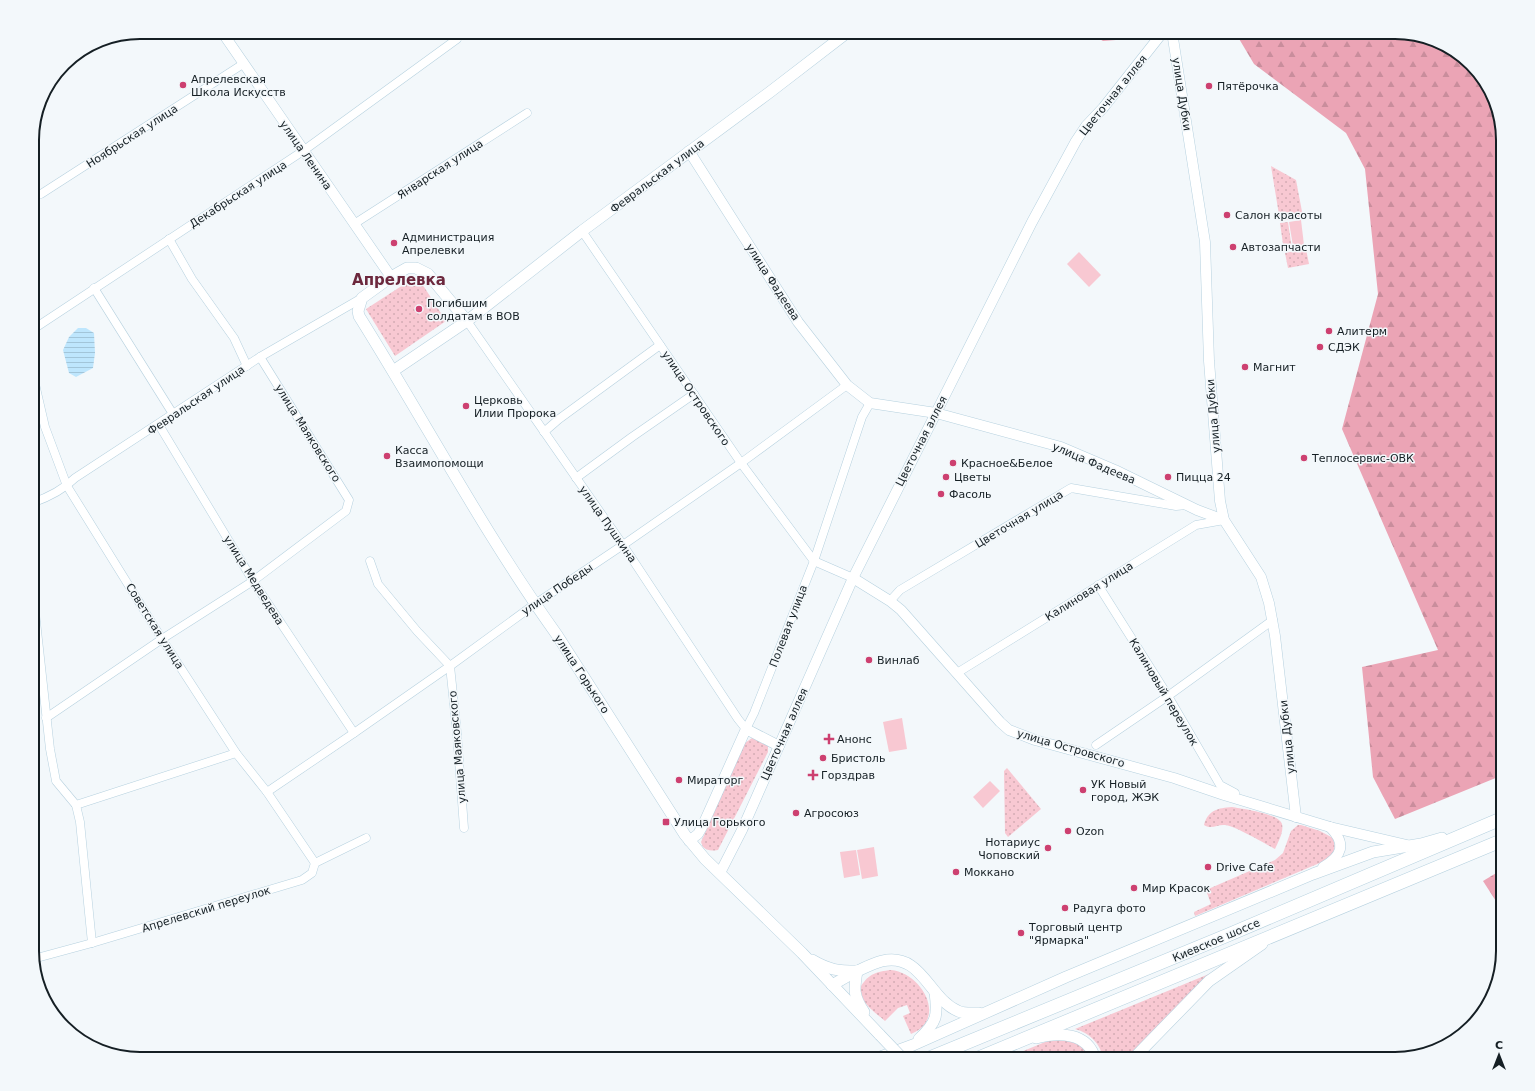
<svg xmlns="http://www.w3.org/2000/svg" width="1535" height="1091" font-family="'DejaVu Sans',sans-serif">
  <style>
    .grass { fill: url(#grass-dots) }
    .forest { fill: url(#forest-firs) }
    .pitch { fill: #f8c8d2 }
    .water { fill: url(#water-rules) }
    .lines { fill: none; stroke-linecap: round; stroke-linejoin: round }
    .minor-casing { stroke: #b6d1df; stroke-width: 9 }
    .tertiary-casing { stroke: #b6d1df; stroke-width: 11 }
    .secondary-casing { stroke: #b6d1df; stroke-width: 12 }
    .trunk-casing { stroke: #b6d1df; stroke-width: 14 }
    .minor { stroke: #fff; stroke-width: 8 }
    .tertiary { stroke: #fff; stroke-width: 10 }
    .secondary { stroke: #fff; stroke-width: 11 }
    .trunk { stroke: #fff; stroke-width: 13 }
    .secondary-bridge-casing { stroke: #b6d1df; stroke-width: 12; stroke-linecap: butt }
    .secondary-bridge { stroke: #fff; stroke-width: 11 }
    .poi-dot { fill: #cd4070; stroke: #f3f8fb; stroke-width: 1.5 }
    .labels { text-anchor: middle; stroke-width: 3; stroke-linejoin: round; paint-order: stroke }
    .poi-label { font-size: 11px; fill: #151f24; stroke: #f3f8fb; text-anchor: start }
    .street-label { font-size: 11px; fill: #151f24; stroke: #f3f8fb }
    .district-label { font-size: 15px; font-weight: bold; fill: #6c283d; stroke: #f3f8fb }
    .rim { fill: none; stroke: #151f24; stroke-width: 2 }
  </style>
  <defs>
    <pattern id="grass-dots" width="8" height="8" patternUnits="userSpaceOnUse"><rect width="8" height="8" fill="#f8c8d2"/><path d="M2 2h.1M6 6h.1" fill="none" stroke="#d4abb4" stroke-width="1.8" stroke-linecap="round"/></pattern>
    <pattern id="forest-firs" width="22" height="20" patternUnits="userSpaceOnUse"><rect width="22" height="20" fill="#eba4b5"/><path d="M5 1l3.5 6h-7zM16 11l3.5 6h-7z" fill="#c98d9c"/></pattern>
    <pattern id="water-rules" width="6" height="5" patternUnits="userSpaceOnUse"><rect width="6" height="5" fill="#bee6fd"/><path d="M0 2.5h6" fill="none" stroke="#a2c5d9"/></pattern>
  </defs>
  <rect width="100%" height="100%" fill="#f3f8fb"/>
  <g class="grass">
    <polygon points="1271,166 1296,180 1303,217 1280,221"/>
    <polygon points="1288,222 1292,249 1284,251 1280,223"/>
    <polygon points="1306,249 1309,264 1288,268 1285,253"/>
    <polygon points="417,276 446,321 395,356 366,309"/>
    <path d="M752,738L760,741L768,746V752L718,850C711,851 708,851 703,847L701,842L745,743Z"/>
    <polygon points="1007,768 1041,809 1008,837 1005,833 1004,771"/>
    <path d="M1232,807C1242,809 1278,813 1282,824C1284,832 1278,842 1275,849C1266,844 1233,825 1225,825C1218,824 1211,830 1204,825C1208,810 1218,808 1232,807Z"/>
    <path d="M1298,825H1301L1320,831L1333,838C1337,853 1333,854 1322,862L1195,916L1194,912L1211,904L1206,890L1275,860L1283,853L1291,831Z"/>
    <path d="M891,970C922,973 948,1019 911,1034L903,1016L910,1013L907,1005L898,1008L885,1021C874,1011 859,1003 861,986C870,973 876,972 891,970Z"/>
    <path d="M1209,974L1126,1059H1103C1101,1044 1090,1033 1075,1029Z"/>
    <polygon points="1068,1039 1085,1047 1089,1059 1004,1059 1050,1040"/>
  </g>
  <g class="forest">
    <polygon points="1087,32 1132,32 1129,39 1103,41"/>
    <polygon points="1235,32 1395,32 1429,38 1460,54 1492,92 1503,140 1503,775 1395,819 1373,777 1362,667 1438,650 1342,429 1378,294 1365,169 1346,133 1254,64"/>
    <polygon points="1503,869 1503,912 1483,881"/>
  </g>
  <g class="pitch">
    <polygon points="1301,220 1304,245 1293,246 1289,222"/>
    <polygon points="1079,252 1101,275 1089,287 1067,264"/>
    <polygon points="902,718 907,749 889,752 883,722"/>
    <polygon points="990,781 1000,791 983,808 973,797"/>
    <polygon points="874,847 878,876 862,879 857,850"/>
    <polygon points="856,850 860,875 844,878 840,852"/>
  </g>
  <polygon class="water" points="78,328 86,328 94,333 95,353 93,368 76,377 69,373 63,350 69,337"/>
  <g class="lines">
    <g class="minor-casing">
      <g id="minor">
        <polyline points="41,194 243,64"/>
        <polyline points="354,224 527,113"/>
        <polyline points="582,231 741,463 814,561 853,578"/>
        <polyline points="169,239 192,279 234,338 247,366"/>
        <polyline points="94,288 173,414"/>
        <polyline points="467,321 623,545 738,719 746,729 754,713 814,561 862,417 870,403"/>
        <polyline points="32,330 303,151 457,39"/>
        <polyline points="32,371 45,427 67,486 162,639 236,753 267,792 315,863"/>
        <polyline points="159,425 253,581 354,733"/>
        <polyline points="544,432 559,419 660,345"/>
        <polyline points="576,478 632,437 694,394"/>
        <path d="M32,503C49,497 63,490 75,478L260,357L362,298"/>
        <polyline points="370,561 378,584 417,631 450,666 457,733 464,828"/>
        <polyline points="32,585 50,749 56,781 76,805 80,822 92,943"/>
        <polyline points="1098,585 1168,696 1220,785 1235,793"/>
        <polyline points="890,601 900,590 1071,488 1176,506 1187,505"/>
        <polyline points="957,673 1196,525 1224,520"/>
        <polyline points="46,718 162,639 253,581 346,511 349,500 260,357"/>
        <polyline points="1096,745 1168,696 1273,620"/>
        <polyline points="267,792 354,733 450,666 535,604 623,545 741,463 847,385"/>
        <polyline points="76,805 236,753"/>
        <polyline points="33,959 92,943 302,880 312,873 315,863 366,838"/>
      </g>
    </g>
    <g class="tertiary-casing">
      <g id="tertiary">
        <polyline points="222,32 391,277"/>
        <polyline points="1172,32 1205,242 1209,361 1220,501 1224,520 1261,577 1269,603 1275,636 1296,817"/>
        <polyline points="689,151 798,322 847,385 870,403 936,413 1061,447 1115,470 1197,510 1224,520"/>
        <polyline points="853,578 890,601 901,610 1000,722 1009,730 1035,740 1174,778 1224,795 1330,827 1407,845"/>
        <polyline points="689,841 698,834 702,827 746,729 779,746"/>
        <path d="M1323,867C1342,856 1347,844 1330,827"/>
        <polyline points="720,873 742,830 853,578 1032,222 1076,141 1086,126 1103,108 1163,32"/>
      </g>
    </g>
    <g class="secondary-casing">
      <g id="secondary">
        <path d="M467,321L428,274L416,268H407L391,277L362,298L358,311L359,316C426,423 484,533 557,635L685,835L705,859L802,953L880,1035"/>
        <polyline points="393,371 467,321 582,231 770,92 848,32"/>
        <path d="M812,960C829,970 838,971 857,971"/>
        <path d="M857,971C854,989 853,996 864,1012"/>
        <path d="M832,985C848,976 864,966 882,961C922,952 928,998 958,1011C964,1014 972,1013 979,1013"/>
        <path d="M1036,1038C1058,1032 1088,1032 1095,1059"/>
        <path d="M919,1039C937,1022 938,1016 935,992"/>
        <polyline points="875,1059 913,1045 1066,977 1313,874 1373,852 1421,844 1442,838"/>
        <polyline points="1133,1059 1209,981 1262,944"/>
      </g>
    </g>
    <g class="trunk-casing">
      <g id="trunk">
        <polyline points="927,1059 1228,935 1503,818"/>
        <polyline points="976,1059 1503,840"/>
      </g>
    </g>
    <use href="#minor" class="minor"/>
    <use href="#tertiary" class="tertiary"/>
    <use href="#secondary" class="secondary"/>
    <use href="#trunk" class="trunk"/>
    <g class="secondary-bridge-casing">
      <polyline id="secondary-bridge" points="880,1035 903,1059"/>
    </g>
    <use href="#secondary-bridge" class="secondary-bridge"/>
  </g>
  <g class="poi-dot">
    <circle cx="183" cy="85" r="4"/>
    <circle cx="1209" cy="86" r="4"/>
    <circle cx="1227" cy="215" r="4"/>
    <circle cx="394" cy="243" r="4"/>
    <circle cx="1233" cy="247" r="4"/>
    <circle cx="419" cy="309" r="4"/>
    <circle cx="1329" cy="331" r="4"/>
    <circle cx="1320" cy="347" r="4"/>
    <circle cx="1245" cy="367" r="4"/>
    <circle cx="466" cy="406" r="4"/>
    <circle cx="387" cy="456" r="4"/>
    <circle cx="1304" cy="458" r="4"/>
    <circle cx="953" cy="463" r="4"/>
    <circle cx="946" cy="477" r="4"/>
    <circle cx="1168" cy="477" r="4"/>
    <circle cx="941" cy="494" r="4"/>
    <circle cx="869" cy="660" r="4"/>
    <path d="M827 733h4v4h4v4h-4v4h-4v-4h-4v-4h4z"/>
    <circle cx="823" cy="758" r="4"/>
    <path d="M811 769h4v4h4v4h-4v4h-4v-4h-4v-4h4z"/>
    <circle cx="679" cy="780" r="4"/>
    <circle cx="1083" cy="790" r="4"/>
    <circle cx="796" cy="813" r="4"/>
    <rect x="662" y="818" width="8" height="8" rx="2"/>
    <circle cx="1068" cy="831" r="4"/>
    <circle cx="1048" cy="848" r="4"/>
    <circle cx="1208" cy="867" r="4"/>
    <circle cx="956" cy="872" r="4"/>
    <circle cx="1134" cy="888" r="4"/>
    <circle cx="1065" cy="908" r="4"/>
    <circle cx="1021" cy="933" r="4"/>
  </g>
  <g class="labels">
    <g class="poi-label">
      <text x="191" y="83">Апрелевская<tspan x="191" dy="13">Школа Искусств</tspan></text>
      <text x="1217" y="90">Пятёрочка</text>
      <text x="1235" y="219">Салон красоты</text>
      <text x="402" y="241">Администрация<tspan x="402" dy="13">Апрелевки</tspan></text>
      <text x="1241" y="251">Автозапчасти</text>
      <text x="427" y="307">Погибшим<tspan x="427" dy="13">солдатам в ВОВ</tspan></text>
      <text x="1337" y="335">Алитерм</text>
      <text x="1328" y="351">СДЭК</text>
      <text x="1253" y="371">Магнит</text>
      <text x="474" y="404">Церковь<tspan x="474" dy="13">Илии Пророка</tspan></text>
      <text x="395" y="454">Касса<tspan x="395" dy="13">Взаимопомощи</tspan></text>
      <text x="1312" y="462">Теплосервис-ОВК</text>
      <text x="961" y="467">Красное&amp;Белое</text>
      <text x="954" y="481">Цветы</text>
      <text x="1176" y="481">Пицца 24</text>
      <text x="949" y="498">Фасоль</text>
      <text x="877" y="664">Винлаб</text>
      <text x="837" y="743">Анонс</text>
      <text x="831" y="762">Бристоль</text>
      <text x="821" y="779">Горздрав</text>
      <text x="687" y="784">Мираторг</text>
      <text x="1091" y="788">УК Новый<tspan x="1091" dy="13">город, ЖЭК</tspan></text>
      <text x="804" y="817">Агросоюз</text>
      <text x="674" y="826">Улица Горького</text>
      <text x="1076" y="835">Ozon</text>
      <text x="1040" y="846" text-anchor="end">Нотариус<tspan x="1040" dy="13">Чоповский</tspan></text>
      <text x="1216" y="871">Drive Cafe</text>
      <text x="964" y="876">Моккано</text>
      <text x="1142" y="892">Мир Красок</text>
      <text x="1073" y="912">Радуга фото</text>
      <text x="1029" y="931">Торговый центр<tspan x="1029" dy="13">"Ярмарка"</tspan></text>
    </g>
    <g class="street-label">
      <text transform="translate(1182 94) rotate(81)" y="4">улица Дубки</text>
      <text transform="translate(1113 95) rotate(-51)" y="4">Цветочная аллея</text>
      <text transform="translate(132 136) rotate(-33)" y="4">Ноябрьская улица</text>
      <text transform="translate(306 155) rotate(55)" y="4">улица Ленина</text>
      <text transform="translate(440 169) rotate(-33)" y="4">Январская улица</text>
      <text transform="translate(657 176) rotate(-37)" y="4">Февральская улица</text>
      <text transform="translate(238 194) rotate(-33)" y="4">Декабрьская улица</text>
      <text transform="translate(773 282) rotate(57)" y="4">улица Фадеева</text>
      <text transform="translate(696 398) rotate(56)" y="4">улица Островского</text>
      <text transform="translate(196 400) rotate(-34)" y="4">Февральская улица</text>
      <text transform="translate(1213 416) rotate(-95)" y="4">улица Дубки</text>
      <text transform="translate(308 433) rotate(58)" y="4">улица Маяковского</text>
      <text transform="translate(921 441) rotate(-63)" y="4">Цветочная аллея</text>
      <text transform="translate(1094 463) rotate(23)" y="4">улица Фадеева</text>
      <text transform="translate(1019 519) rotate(-31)" y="4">Цветочная улица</text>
      <text transform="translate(608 524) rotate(55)" y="4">улица Пушкина</text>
      <text transform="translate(254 580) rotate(58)" y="4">улица Медведева</text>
      <text transform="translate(557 589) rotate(-34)" y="4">улица Победы</text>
      <text transform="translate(1089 591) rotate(-32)" y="4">Калиновая улица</text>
      <text transform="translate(155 626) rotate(58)" y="4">Советская улица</text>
      <text transform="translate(788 626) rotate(-69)" y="4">Полевая улица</text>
      <text transform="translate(582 674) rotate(57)" y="4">улица Горького</text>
      <text transform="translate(1164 692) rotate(59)" y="4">Калиновый переулок</text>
      <text transform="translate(784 734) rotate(-66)" y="4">Цветочная аллея</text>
      <text transform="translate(1287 737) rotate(-96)" y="4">улица Дубки</text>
      <text transform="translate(457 747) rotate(-95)" y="4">улица Маяковского</text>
      <text transform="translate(1071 748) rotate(16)" y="4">улица Островского</text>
      <text transform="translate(206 909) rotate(-17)" y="4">Апрелевский переулок</text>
      <text transform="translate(1216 940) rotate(-23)" y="4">Киевское шоссе</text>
    </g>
    <g class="district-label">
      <text x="399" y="285">Апрелевка</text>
    </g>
  </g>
  <path d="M0 0H1535V1091H0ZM140 39H1395A101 101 0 0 1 1496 140V951A101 101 0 0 1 1395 1052H140A101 101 0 0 1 39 951V140A101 101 0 0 1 140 39Z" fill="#f3f8fb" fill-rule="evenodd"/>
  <path class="rim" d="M140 39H1395A101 101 0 0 1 1496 140V951A101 101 0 0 1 1395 1052H140A101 101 0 0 1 39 951V140A101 101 0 0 1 140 39Z"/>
  <g transform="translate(1499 1055)" stroke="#f3f8fb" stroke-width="3" paint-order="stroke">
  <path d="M0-3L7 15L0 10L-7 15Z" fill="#151f24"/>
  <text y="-6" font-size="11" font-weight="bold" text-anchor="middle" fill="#151f24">С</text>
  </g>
</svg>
